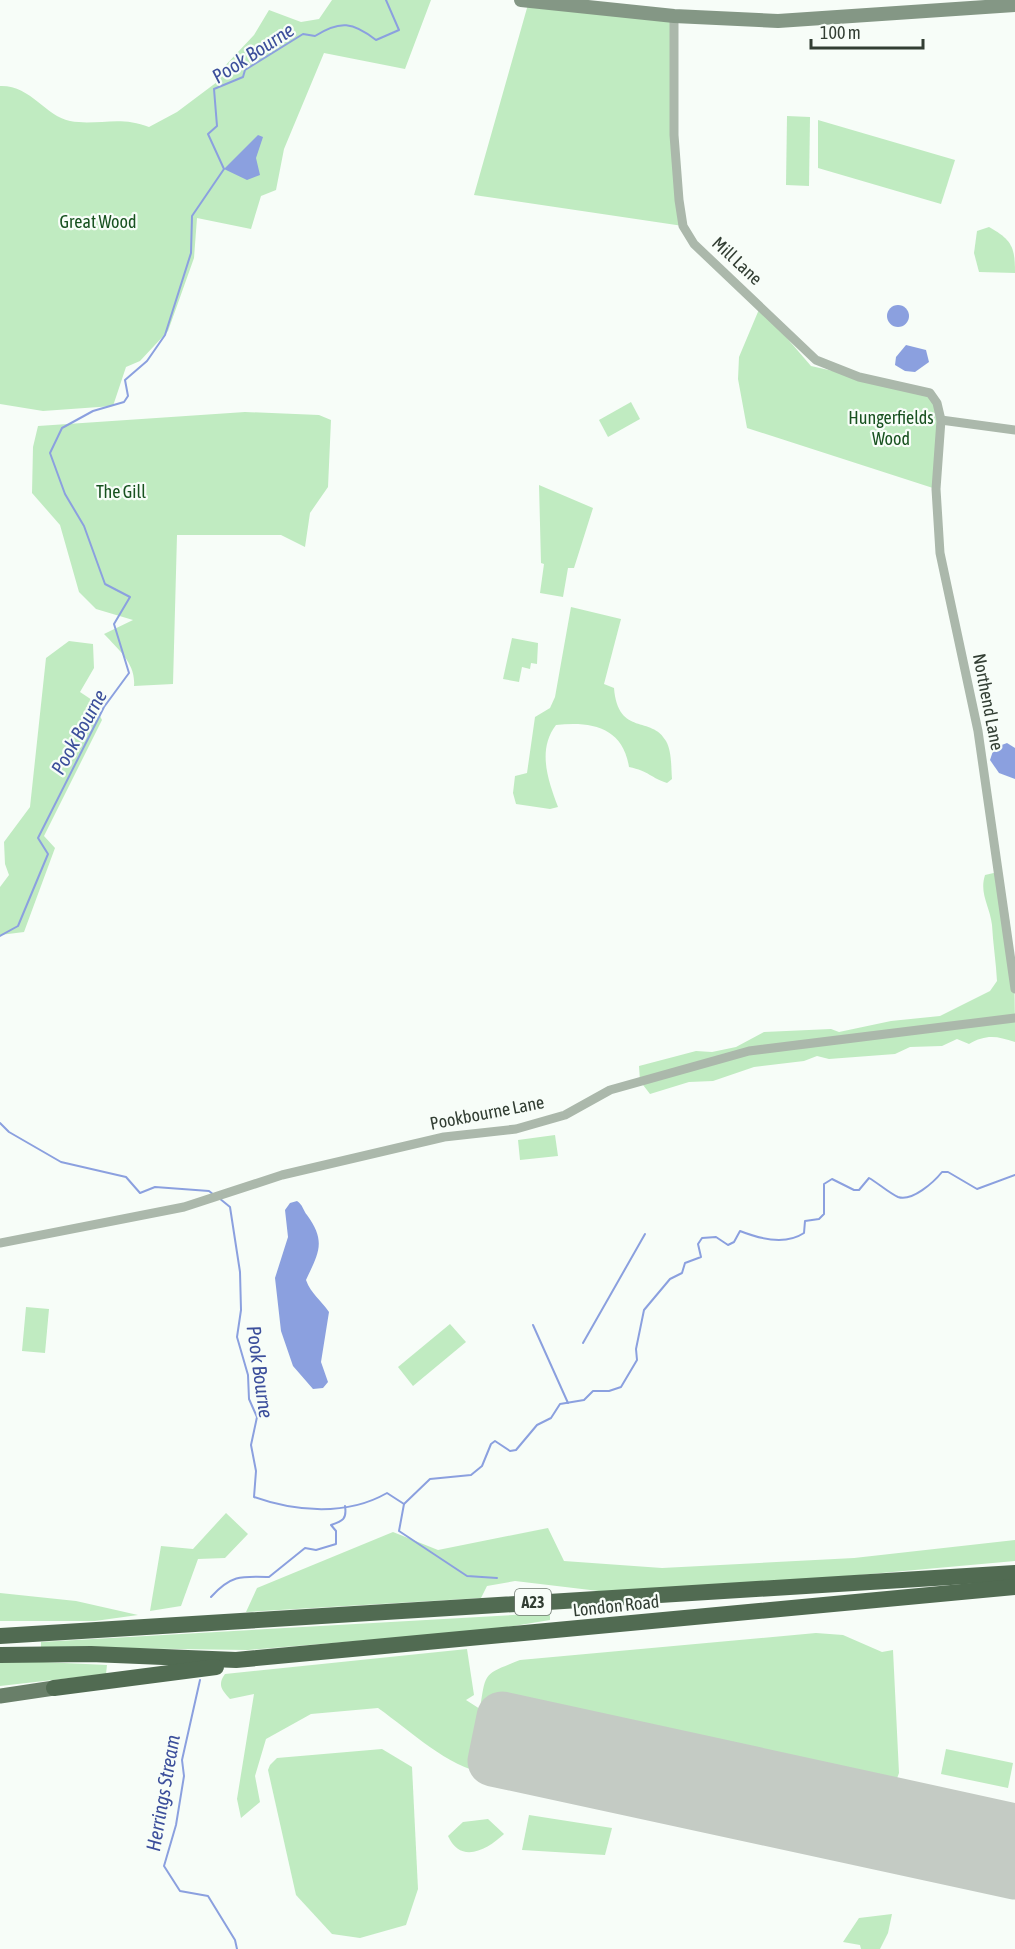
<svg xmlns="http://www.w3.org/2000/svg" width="1015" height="1949" font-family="'Asap Condensed',sans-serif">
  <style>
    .green { fill: #c0ebc1 }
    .water { fill: #8ba0df }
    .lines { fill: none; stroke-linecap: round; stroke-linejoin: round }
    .stream { stroke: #8ba0df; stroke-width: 2 }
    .runway { stroke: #c4cbc4; stroke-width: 51 }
    .street { stroke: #abb8ab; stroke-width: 9 }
    .secondary { stroke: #849785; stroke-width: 14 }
    .primary { stroke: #697f69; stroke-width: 15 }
    .highway { stroke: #516b52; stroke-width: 16 }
    .labels { text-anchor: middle; stroke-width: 4.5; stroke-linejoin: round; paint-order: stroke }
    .shield { fill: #f7fdf8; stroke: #6d776e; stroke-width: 1.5 }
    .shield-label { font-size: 16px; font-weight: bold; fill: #323e33 }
    .park-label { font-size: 18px; fill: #185220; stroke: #f7fdf8 }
    .street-label { font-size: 18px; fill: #323e33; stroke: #f7fdf8 }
    .water-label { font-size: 20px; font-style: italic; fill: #3c4f9b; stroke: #f7fdf8 }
  </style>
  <rect width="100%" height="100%" fill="#f7fdf8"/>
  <g class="green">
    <path d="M332,0H431L405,69L324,53L284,149L276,190L261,196L251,229L197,218L194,258L168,331L140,361L126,367L113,406L43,411L0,404V86C31,85 45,116 70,121C98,126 119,115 149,127L177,112L217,82L222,69L254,35L269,10L301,22L319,19Z"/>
    <polygon points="529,1 674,16 674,135 683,226 474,195"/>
    <polygon points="787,116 810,117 809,186 786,185"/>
    <polygon points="818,120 955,160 941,204 818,168"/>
    <path d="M989,227C1012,240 1015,247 1015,273L979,272L974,253L977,231Z"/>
    <polygon points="760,307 811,366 930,393 937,403 936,489 747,428 738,379 739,357"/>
    <polygon points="631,402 640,419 608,437 599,420"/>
    <path d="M245,412L319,415L331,420L328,487L310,513L305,547L281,535H177L173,684L134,686C136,664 119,650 104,634L133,620L96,609L79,592L60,525L32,493L33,447L38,426Z"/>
    <polygon points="539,485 593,508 574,568 568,568 563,597 540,593 544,564 541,563"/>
    <path d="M571,607L621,619L604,684L614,688C618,737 652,715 666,741C672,752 671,767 672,779L667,783C651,778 649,771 629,767C623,727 591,721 556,725C537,750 548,780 558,807L550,809L516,804L513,793L515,776L527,773L535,717L550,708L555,697Z"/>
    <polygon points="512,638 538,643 537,664 531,663 530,669 522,667 519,682 503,679"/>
    <polygon points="69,641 93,644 94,668 80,692 92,700 102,720 44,836 55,848 24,932 0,935 0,887 9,875 5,864 4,842 30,807 46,658"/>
    <path d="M998,872C1015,918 1015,990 1015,1042C997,1036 986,1034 969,1044L957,1039L942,1046L910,1047L895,1054L829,1059L817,1056L804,1061L754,1067L713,1081L689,1082L650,1094L640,1081L639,1066L696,1051L712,1052L736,1047L764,1032L831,1029L839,1032L891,1021L940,1016L990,991L997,981C996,962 993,944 992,925C990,906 979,894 985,875Z"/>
    <polygon points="555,1135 558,1156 520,1160 518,1140"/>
    <polygon points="26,1307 49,1309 45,1353 22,1351"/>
    <polygon points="450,1324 466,1342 413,1386 398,1367"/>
    <polygon points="226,1513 248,1534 225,1558 198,1559 181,1606 150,1611 161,1546 193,1549"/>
    <polygon points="548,1528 564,1561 662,1568 854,1558 1015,1540 1015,1561 837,1577 607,1592 515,1581 487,1586 481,1598 246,1612 257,1588 393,1532 438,1550"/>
    <polygon points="0,1593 76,1601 138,1615 95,1621 0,1621"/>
    <polygon points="530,1614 550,1615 550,1620 490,1630 248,1650 41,1647 41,1642"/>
    <path d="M816,1633L843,1635L882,1652L893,1650L899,1773L889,1800L502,1717L481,1709L487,1774C446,1766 412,1732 378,1708L311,1714L266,1739L255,1776L260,1802L241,1818L237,1799L254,1694L230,1699C222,1690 217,1685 225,1674L467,1649L474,1695L466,1700L480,1709C486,1671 483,1675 520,1660Z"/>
    <polygon points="0,1660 107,1665 106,1674 0,1686"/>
    <polygon points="382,1749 412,1767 418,1889 406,1925 360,1938 332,1934 296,1895 268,1770 270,1765 277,1758"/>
    <polygon points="946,1749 1013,1763 1008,1788 941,1774"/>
    <polygon points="529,1815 612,1828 605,1855 522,1850"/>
    <path d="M488,1819L504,1834C488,1849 461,1865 448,1836L463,1822Z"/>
    <polygon points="892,1914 888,1933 880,1949 861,1949 860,1945 843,1942 859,1918"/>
  </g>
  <g class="water">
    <polygon points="258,135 263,137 256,158 260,175 247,180 224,169"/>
    <circle cx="898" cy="316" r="11"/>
    <polygon points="906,345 926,350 929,362 915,372 905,371 895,365 896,357"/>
    <polygon points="1007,743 1015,748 1015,779 999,773 990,760 994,748"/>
    <path d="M297,1201C303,1205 303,1210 307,1215C327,1242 318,1254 306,1280C311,1294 321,1300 329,1312L321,1362L328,1382L323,1388L313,1389L293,1366L281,1331L275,1278L288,1237L285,1210L290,1203Z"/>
  </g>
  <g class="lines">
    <g class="stream">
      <path d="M0,936L18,926L48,854L38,838L104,707L129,673L114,624L130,597L105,584L84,526L65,494L50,453L62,428L93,411L124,402L128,396L125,380L147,361L165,335L191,253L192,216L224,169L208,134L217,126L214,89L243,77L245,70L303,34L315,36C340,20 353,22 376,40L399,30L386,0"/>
      <polyline points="0,1123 9,1132 61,1162 126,1177 140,1193 155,1187 209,1191 214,1195"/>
      <path d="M219,1198L230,1207L240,1272L241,1310L237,1337L248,1375L249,1399L257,1417L251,1445L256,1471L254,1497C296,1512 347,1516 387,1493L404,1504"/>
      <polyline points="533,1325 568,1403"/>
      <polyline points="583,1343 645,1234"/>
      <path d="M404,1504L430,1479L471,1475L482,1466L491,1444L495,1441L510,1451L516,1450L537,1425L551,1418L560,1404L584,1400L593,1391H609L621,1387L637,1360L636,1349L644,1310L670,1279L682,1273L685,1263L701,1257L698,1244L702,1238L716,1237L728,1245L734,1242L740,1231C760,1239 786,1245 804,1233L805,1221L819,1219L824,1214V1184L832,1179L854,1190H859L869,1178C878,1183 889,1193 898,1197C912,1202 934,1182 942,1172H948L977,1189L1015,1175"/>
      <polyline points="404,1504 399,1531 467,1576 497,1578"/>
      <path d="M211,1597C231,1575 241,1576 269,1577L305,1548L316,1550L336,1544V1531L331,1525C343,1521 347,1519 345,1506"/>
      <polyline points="200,1680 182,1760 184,1776 176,1825 164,1866 180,1891 208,1896 235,1940 237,1949"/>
    </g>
    <polyline class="runway" points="1015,1829 502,1717 493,1761 1015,1874"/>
    <g class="street">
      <polyline points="674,16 674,135 679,200 683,226 694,244 816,360 859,377 930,393 937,403 941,420 936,489 940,553 978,731 1015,989"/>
      <polyline points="941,420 1015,430"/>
      <polyline points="0,1243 184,1207 282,1175 444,1137 516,1129 565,1115 610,1090 749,1051 1015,1018"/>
    </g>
    <polyline class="secondary" points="521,0 674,16 778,21 1015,5"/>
    <polyline class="primary" points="0,1696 54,1688"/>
    <g class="highway">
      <polyline points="0,1636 1015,1573"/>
      <polyline points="0,1655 91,1654 236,1660 1015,1587"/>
      <polyline points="54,1688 216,1667"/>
    </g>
  </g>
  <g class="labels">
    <rect class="shield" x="515" y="1589" width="36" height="26" rx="4.5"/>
    <g class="shield-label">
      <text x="533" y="1608">A23</text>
    </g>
    <g class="park-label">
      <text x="98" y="228">Great Wood</text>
      <text x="891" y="424">Hungerfields<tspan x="891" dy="21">Wood</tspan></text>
      <text x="121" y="498">The Gill</text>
    </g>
    <g class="street-label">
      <text transform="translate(737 261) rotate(43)" y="6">Mill Lane</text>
      <text transform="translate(988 702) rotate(79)" y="6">Northend Lane</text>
      <text transform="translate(487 1113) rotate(-11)" y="6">Pookbourne Lane</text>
      <text transform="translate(616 1606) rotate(-6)" y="6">London Road</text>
    </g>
    <g class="water-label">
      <text transform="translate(253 53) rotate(-33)" y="7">Pook Bourne</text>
      <text transform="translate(79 732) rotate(-61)" y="7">Pook Bourne</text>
      <text transform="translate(260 1372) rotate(82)" y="7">Pook Bourne</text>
      <text transform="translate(163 1793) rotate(-80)" y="7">Herrings Stream</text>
    </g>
  </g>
  <path d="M811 39v9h112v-9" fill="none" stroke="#323e33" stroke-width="3"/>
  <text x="820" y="39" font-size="18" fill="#323e33" stroke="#f7fdf8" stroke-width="4.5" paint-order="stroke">100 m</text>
</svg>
